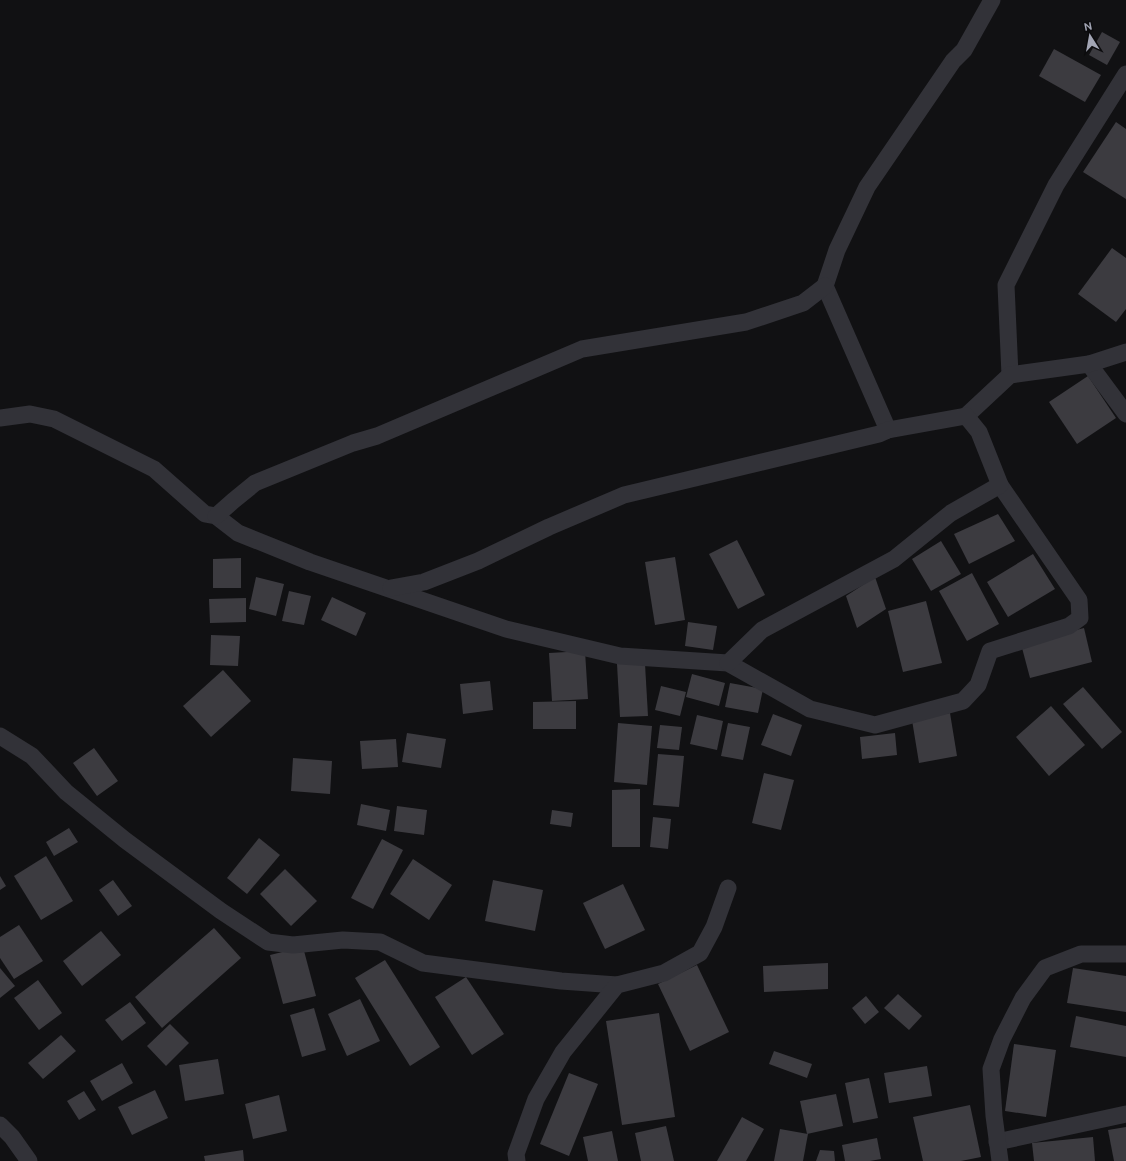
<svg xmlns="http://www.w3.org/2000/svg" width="1126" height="1161" font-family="Ubuntu,sans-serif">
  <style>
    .building { fill: #3c3b40 }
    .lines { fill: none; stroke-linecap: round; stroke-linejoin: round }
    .street { stroke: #323238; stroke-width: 17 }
  </style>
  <rect width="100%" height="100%" fill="#111113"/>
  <g class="building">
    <polygon points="1102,32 1120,42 1107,65 1089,55"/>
    <polygon points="1054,49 1101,75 1085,102 1039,76"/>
    <polygon points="1116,122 1126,129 1126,199 1083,172"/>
    <polygon points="1112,248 1126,258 1126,309 1116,322 1078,294"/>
    <polygon points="1088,376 1116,418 1077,444 1049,402"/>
    <polygon points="998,514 1015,541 969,564 954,534"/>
    <polygon points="737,540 765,595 738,609 709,554"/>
    <polygon points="941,541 961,574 931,591 912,559"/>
    <polygon points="1033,554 1055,589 1008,617 987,582"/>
    <polygon points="675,557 685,620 655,625 645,562"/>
    <polygon points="241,558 241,588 213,588 213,559"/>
    <polygon points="972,573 999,624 967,641 939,591"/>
    <polygon points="256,577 284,584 276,616 249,609"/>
    <polygon points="875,577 886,609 857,628 846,596"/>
    <polygon points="289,591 311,596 304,625 282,621"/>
    <polygon points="332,597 366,613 356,636 321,620"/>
    <polygon points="246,598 246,622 210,623 209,599"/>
    <polygon points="926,601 942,663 903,672 888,611"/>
    <polygon points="688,622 717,626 713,650 685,646"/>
    <polygon points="1084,628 1092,662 1030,678 1021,644"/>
    <polygon points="211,635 240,636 238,666 210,665"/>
    <polygon points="585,651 588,699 552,701 549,653"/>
    <polygon points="617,664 645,664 648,716 620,717"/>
    <polygon points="223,670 251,701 211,737 183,706"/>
    <polygon points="692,674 725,683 719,706 686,697"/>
    <polygon points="490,681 493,710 463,714 460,684"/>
    <polygon points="730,683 763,689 758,713 725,707"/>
    <polygon points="661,686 686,692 680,716 655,710"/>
    <polygon points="1083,687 1122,732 1102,749 1063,704"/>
    <polygon points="576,701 576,729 533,729 533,702"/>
    <polygon points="1051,706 1085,745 1049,776 1016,737"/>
    <polygon points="950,713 957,756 919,763 912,720"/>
    <polygon points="773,714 802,725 791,756 761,745"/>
    <polygon points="697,715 723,721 717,750 690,744"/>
    <polygon points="618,723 652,726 647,785 614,782"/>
    <polygon points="728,723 750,727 743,760 721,756"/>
    <polygon points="660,725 682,727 679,750 657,748"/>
    <polygon points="407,733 446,739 441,768 402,762"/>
    <polygon points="895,733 897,755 862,759 860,737"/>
    <polygon points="396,739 398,767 362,769 360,741"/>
    <polygon points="94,748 118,781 97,796 73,763"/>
    <polygon points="658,754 684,756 679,807 653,805"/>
    <polygon points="293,758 332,761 330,794 291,791"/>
    <polygon points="764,773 794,780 781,830 752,823"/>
    <polygon points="640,789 640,847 612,847 612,790"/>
    <polygon points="361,804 390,810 386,831 357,825"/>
    <polygon points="397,806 427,810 424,835 394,831"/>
    <polygon points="552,810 573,813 571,827 550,824"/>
    <polygon points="653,817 671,819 668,849 650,847"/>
    <polygon points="69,828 78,842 54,856 46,842"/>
    <polygon points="259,838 280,855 247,894 227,878"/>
    <polygon points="382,839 403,850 373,909 351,898"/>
    <polygon points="46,856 73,901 41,920 14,876"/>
    <polygon points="413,859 452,885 429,920 390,894"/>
    <polygon points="285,869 317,901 291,926 260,894"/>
    <polygon points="0,876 6,886 0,890"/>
    <polygon points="113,880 132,906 118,916 99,890"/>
    <polygon points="493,880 543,890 535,931 485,921"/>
    <polygon points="623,884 645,930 605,949 583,903"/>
    <polygon points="19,925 43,961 14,979 0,958 0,937"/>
    <polygon points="214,928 241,958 162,1028 135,997"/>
    <polygon points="101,931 121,955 82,986 63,961"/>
    <polygon points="303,947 316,996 283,1004 270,955"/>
    <polygon points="385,960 440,1047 410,1066 355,978"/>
    <polygon points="828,963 828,989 764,992 763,966"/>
    <polygon points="697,965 729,1032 690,1051 658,984"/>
    <polygon points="0,968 15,986 0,998"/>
    <polygon points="1073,968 1126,976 1126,1012 1067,1003"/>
    <polygon points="466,977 504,1034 472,1055 435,997"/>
    <polygon points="38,980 62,1013 39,1030 14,998"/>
    <polygon points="898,994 922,1016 909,1030 884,1008"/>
    <polygon points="866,996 879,1012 865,1024 852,1008"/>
    <polygon points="360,999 380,1041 347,1056 328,1014"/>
    <polygon points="130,1002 146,1023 122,1041 105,1020"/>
    <polygon points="314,1008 326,1050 302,1057 290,1015"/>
    <polygon points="659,1013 675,1117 622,1125 606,1021"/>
    <polygon points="1076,1016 1126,1026 1126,1057 1070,1047"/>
    <polygon points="170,1024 189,1043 166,1066 147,1046"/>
    <polygon points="61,1035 76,1051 43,1079 28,1063"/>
    <polygon points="1014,1044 1056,1050 1046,1117 1005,1111"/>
    <polygon points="774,1051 812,1064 807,1078 769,1064"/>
    <polygon points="218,1059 224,1094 185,1101 179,1065"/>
    <polygon points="122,1063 133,1083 102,1101 90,1081"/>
    <polygon points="927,1066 932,1096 889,1103 884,1073"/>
    <polygon points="569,1073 598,1084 569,1156 540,1144"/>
    <polygon points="869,1078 878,1118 853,1123 845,1083"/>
    <polygon points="155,1090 168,1118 132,1135 118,1107"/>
    <polygon points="84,1091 96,1110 79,1120 67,1101"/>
    <polygon points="836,1094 843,1126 807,1134 800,1101"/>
    <polygon points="279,1095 287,1131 253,1139 245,1104"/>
    <polygon points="970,1105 981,1157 961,1161 923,1161 913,1117"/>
    <polygon points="742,1117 764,1129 746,1161 717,1161"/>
    <polygon points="666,1126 674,1161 641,1161 635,1133"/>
    <polygon points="1126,1127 1126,1161 1114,1161 1108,1130"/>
    <polygon points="780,1129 808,1134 803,1161 774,1161"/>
    <polygon points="612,1131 618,1161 588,1161 583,1137"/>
    <polygon points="1093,1137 1095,1161 1034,1161 1032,1143"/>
    <polygon points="877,1138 881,1159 870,1161 845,1161 842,1145"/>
    <polygon points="243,1150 244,1161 205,1161 204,1156"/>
    <polygon points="820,1150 834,1151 835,1161 816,1161"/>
  </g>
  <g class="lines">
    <g class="street">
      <polyline points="1089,364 1126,414"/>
      <polyline points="1010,375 1006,285 1056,185 1126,74"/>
      <polyline points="966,416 1010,375 1089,364 1126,352"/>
      <polyline points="0,418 30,414 54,419 154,469 205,514 216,516 238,533 310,562 506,629 620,656 728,663 810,709 875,725 963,701 978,685 990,651 1069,626 1080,618 1079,600 1000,485"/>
      <polyline points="888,430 825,286 837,250 867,187 953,61 964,50 992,0"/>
      <polyline points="216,516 233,501 255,483 353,443 377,436 582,349 746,322 803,303 825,286"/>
      <polyline points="391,588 424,582 478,561 549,527 624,495 879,434 888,430 966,416 979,432 1000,485 951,513 894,559 762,630 728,663"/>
      <polyline points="0,736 32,756 66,792 125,840 221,911 268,942 293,945 343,940 380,942 423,963 561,981 617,985"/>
      <polyline points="0,1125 12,1137 29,1161"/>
      <polyline points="997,1142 1126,1114"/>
      <polyline points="517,1161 516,1154 536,1099 563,1052 617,985 664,973 700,953 714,927 728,888"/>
      <polyline points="1000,1161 994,1116 991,1069 1002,1039 1023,998 1045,968 1081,954 1126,954"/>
    </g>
  </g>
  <g transform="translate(1090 36) rotate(349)" stroke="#0c0c0e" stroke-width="3" paint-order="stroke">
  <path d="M0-3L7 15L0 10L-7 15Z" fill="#a2a5b4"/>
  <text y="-6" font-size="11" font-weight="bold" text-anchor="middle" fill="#a2a5b4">N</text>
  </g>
</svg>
